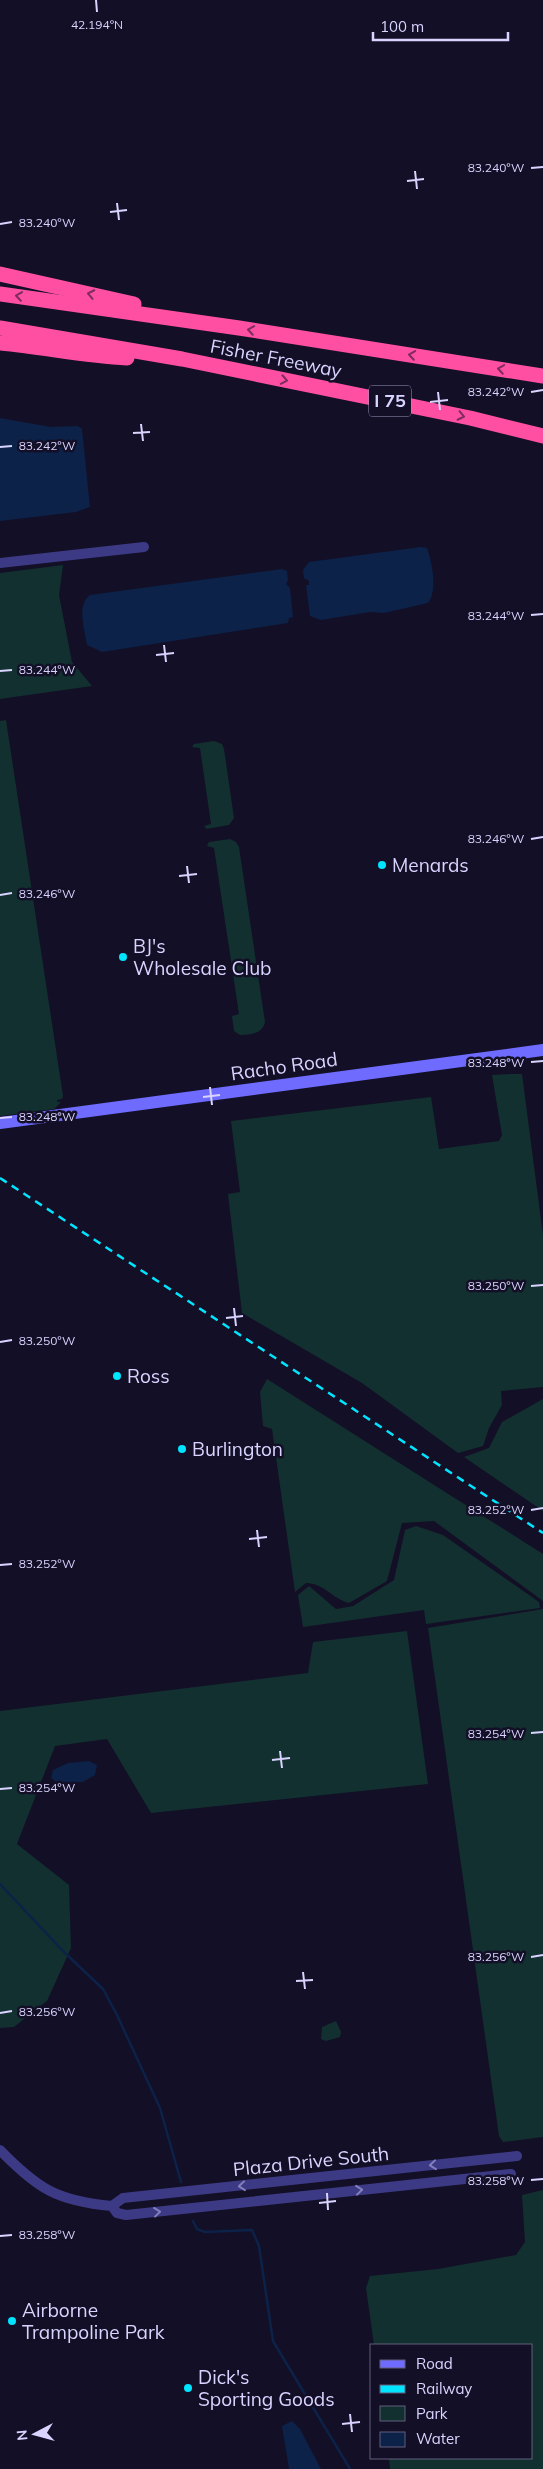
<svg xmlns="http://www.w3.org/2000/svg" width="543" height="2469" font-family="Mulish,sans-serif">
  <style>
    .green { fill: #12302f }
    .water { fill: #0c2248 }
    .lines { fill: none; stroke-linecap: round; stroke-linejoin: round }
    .stream { stroke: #0c2248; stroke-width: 2.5 }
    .street { stroke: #3d3a85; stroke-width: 10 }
    .secondary { stroke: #6f6bff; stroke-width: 12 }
    .highway { stroke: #ff4fa3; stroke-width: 15 }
    .rail { stroke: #00e5ff; stroke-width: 2.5; stroke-dasharray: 8 6; stroke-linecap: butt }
    .oneway { stroke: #7d2c5e }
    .oneway2 { stroke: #837fbc }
    .ticks { fill: none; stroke: #d9d4ff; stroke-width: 2 }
    .poi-dot { fill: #00e5ff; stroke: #130f26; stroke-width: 2 }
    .labels { text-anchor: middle; stroke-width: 5; stroke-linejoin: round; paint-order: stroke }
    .shield { fill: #130f26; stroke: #9e99be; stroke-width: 1 }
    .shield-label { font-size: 18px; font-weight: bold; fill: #d9d4ff }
    .street-label { font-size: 19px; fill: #d9d4ff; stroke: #130f26 }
    .poi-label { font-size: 19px; fill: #d9d4ff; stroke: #130f26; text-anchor: start }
    .ticks-label { font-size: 12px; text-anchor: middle; fill: #d9d4ff; stroke: #130f26; stroke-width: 5; stroke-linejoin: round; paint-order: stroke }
  </style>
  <rect width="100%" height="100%" fill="#130f26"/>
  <g class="green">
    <polygon points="63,565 59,595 72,662 92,686 0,699 0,573"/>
    <polygon points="6,720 63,1096 62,1099 57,1100 57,1102 61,1102 54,1109 0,1116 0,721"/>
    <polygon points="214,741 222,744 224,749 234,818 229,825 207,829 204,826 211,824 200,748 192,747 194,744"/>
    <path d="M230,839L236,842L239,847L265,1022C262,1035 250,1034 240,1035L234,1031L232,1016L239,1014L214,848L207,846L209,842Z"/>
    <polygon points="510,1074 522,1074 543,1235 543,1387 501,1391 502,1405 489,1428 483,1446 458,1453 362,1383 242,1313 228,1194 240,1192 231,1121 431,1097 439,1149 499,1141 502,1135 492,1075"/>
    <path d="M267,1379L543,1554V1601L434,1521L402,1523L387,1581L349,1603C331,1598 324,1583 306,1583L295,1592L272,1429L263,1426L260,1392Z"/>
    <polygon points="543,1399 543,1511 464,1457 489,1448 502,1422"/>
    <polygon points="416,1526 443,1535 539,1602 540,1608 426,1624 424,1610 303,1627 298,1595 309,1586 336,1609 353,1606 394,1580 405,1530"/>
    <polygon points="543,1609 543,2137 503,2142 499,2136 428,1628"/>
    <polygon points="407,1631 428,1784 151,1813 107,1739 55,1746 17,1844 69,1885 71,1948 47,2001 14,2027 0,2028 0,1711 308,1673 313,1642"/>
    <polygon points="336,2021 341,2032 340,2037 326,2041 321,2039 322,2027"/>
    <polygon points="543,2190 543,2469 390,2469 389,2458 532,2458 532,2345 374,2345 366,2288 370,2276 438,2269 516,2255 525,2242 522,2195"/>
  </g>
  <g class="water">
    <polygon points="0,418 51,427 78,426 82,429 90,507 76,512 0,521"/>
    <path d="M421,547L427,548C432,562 438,591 428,603L384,613L370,612L321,620L310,616L306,585H309V581L304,578L303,570L309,562Z"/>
    <path d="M282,569L287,571L288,580L286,584L290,588L293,617L289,618L288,623L102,652L87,645C85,631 76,605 90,595Z"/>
    <polygon points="89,1761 97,1765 95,1775 83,1782 56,1782 51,1778 53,1770 68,1763"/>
    <polygon points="292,2421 300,2429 321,2469 289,2469 282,2426"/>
  </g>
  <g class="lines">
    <g class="stream">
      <polyline points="0,1884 64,1952 103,1989 117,2015 160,2108 181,2182"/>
      <polyline points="193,2221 197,2229 205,2232 252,2230 259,2246 273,2341 350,2469"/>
    </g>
    <g class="street">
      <polyline points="0,563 144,547"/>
      <path d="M0,2150C38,2189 57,2201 112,2206L117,2213L126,2215L511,2174"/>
      <polyline points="112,2206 123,2198 517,2156"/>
    </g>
    <polyline class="secondary" points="0,1123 543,1050"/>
    <g class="highway">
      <polyline points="0,274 134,304"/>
      <polyline points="0,294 239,328 543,376"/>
      <polyline points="0,328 182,359 470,418 543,436"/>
      <path d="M0,343C43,347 85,356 127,358"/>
    </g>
    <polyline class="rail" points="0,1178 543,1533"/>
  </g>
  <defs><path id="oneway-chevron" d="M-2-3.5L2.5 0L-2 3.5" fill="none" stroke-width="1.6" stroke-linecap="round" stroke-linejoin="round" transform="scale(1.25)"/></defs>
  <g class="oneway">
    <use href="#oneway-chevron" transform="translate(91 294) rotate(-168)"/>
    <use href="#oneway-chevron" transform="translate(19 296) rotate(-172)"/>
    <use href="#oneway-chevron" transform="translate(251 330) rotate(-171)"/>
    <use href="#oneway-chevron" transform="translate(412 355) rotate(-171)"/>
    <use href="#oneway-chevron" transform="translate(501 369) rotate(-171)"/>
    <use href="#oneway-chevron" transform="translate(284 380) rotate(11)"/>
    <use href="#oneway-chevron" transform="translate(461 416) rotate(12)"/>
  </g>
  <g class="oneway2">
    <use href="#oneway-chevron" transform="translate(433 2165) rotate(174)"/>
    <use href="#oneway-chevron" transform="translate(242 2186) rotate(174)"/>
    <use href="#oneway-chevron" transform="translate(359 2190) rotate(-6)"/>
    <use href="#oneway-chevron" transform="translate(157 2212) rotate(-7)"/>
  </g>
  <path class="ticks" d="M96,0L97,12M531,168L543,167M415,171L417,189M407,181L424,179M117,203L119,220M110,212L127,210M0,224L12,222M438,392L440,410M531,392L543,390M430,402L448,400M141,424L143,441M133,433L150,432M0,447L12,446M531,615L543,614M164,645L166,662M156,655L174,653M0,671L12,670M531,839L543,837M187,866L189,883M179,876L197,874M0,895L12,893M531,1062L543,1061M210,1087L212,1105M203,1097L220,1095M0,1118L12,1117M531,1286L543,1285M234,1308L236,1326M226,1318L243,1316M0,1342L12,1340M531,1510L543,1508M257,1530L259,1547M249,1539L267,1537M0,1565L12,1564M531,1733L543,1732M280,1751L282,1768M272,1760L290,1758M0,1789L12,1788M531,1957L543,1955M303,1972L305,1989M296,1981L313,1980M0,2013L12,2011M531,2180L543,2179M327,2193L328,2210M319,2203L336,2201M0,2236L12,2235M350,2414L352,2432M342,2424L360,2422"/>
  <g class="poi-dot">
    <circle cx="382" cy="865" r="5"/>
    <circle cx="123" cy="957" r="5"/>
    <circle cx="117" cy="1376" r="5"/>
    <circle cx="182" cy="1449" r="5"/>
    <circle cx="12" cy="2321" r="5"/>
    <circle cx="188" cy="2388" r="5"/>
  </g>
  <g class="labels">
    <rect class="shield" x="369" y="385.5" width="42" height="31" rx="4"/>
    <g class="shield-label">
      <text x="390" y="407">I 75</text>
    </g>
    <g class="street-label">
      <text transform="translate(276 358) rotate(11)" y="7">Fisher Freeway</text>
      <text transform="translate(284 1066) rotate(-8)" y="7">Racho Road</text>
      <text transform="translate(311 2161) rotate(-6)" y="7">Plaza Drive South</text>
    </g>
    <g class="poi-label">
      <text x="392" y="872">Menards</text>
      <text x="133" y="953">BJ's<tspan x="133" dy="22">Wholesale Club</tspan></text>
      <text x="127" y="1383">Ross</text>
      <text x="192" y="1456">Burlington</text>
      <text x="22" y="2317">Airborne<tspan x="22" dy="22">Trampoline Park</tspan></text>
      <text x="198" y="2384">Dick's<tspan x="198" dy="22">Sporting Goods</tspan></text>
    </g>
  </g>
  <g class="ticks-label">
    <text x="97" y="29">42.194°N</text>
    <text x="496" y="172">83.240°W</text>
    <text x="47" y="227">83.240°W</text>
    <text x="496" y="396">83.242°W</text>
    <text x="47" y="450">83.242°W</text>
    <text x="496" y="620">83.244°W</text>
    <text x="47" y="674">83.244°W</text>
    <text x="496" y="843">83.246°W</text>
    <text x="47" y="898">83.246°W</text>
    <text x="496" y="1067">83.248°W</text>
    <text x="47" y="1121">83.248°W</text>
    <text x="496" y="1290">83.250°W</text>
    <text x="47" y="1345">83.250°W</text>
    <text x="496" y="1514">83.252°W</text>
    <text x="47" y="1568">83.252°W</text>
    <text x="496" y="1738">83.254°W</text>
    <text x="47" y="1792">83.254°W</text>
    <text x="496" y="1961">83.256°W</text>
    <text x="47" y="2016">83.256°W</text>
    <text x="496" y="2185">83.258°W</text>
    <text x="47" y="2239">83.258°W</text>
  </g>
  <rect x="370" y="2344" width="162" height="115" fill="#130f26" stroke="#625e7d"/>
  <rect x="380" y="2360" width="25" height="8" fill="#6f6bff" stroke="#625e7d"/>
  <text x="416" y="2369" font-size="15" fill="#d9d4ff">Road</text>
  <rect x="380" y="2385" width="25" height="8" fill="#00e5ff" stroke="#625e7d"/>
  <text x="416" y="2394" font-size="15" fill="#d9d4ff">Railway</text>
  <rect x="380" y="2406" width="25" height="15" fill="#12302f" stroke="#625e7d"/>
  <text x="416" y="2419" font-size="15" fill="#d9d4ff">Park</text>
  <rect x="380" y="2432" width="25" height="15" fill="#0c2248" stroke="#625e7d"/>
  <text x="416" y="2444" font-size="15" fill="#d9d4ff">Water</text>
  <g transform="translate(35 2434) rotate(264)" stroke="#130f26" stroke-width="4" paint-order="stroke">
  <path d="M0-4L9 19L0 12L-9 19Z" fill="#d9d4ff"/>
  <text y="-8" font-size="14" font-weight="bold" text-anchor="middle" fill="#d9d4ff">N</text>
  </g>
  <path d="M373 32v8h135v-8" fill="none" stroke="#d9d4ff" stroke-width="2.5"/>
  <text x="380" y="32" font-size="15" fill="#d9d4ff" stroke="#130f26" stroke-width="4" paint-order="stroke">100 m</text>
</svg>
